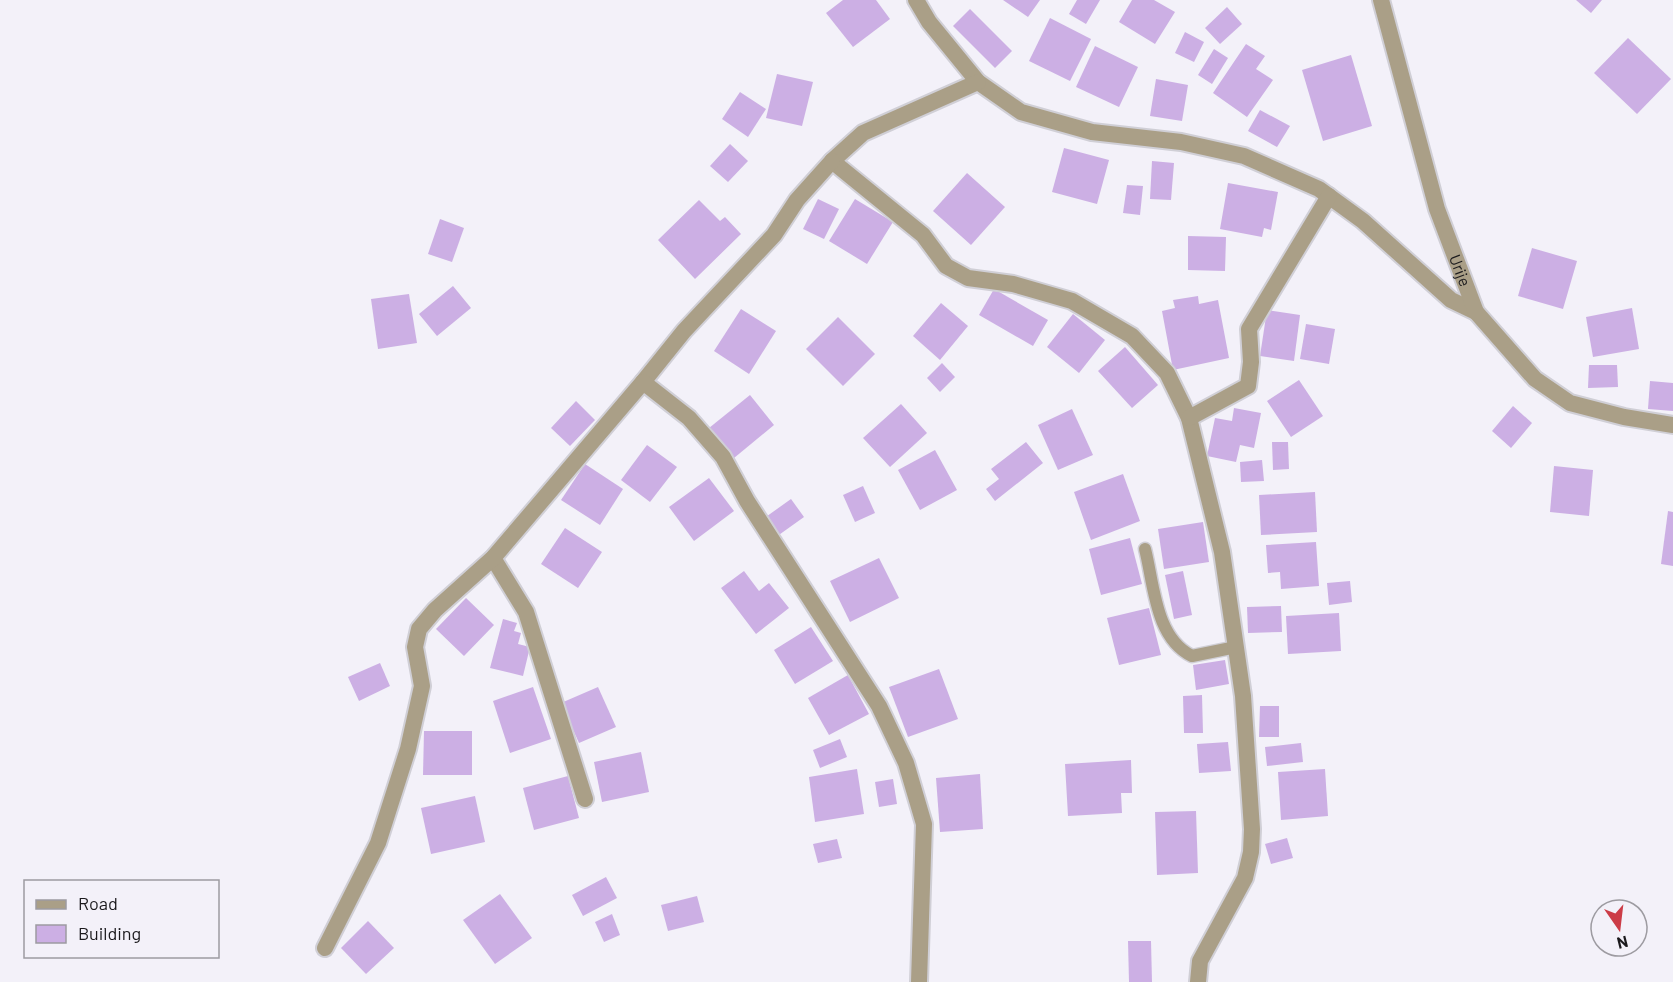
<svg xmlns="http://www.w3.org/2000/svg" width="1673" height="982" font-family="Barlow,sans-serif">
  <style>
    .building { fill: #ccafe4 }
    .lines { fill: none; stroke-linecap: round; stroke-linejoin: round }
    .service-casing { stroke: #d0cfd6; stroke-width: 15 }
    .minor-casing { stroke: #d0cfd6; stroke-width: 20 }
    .service { stroke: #aa9f87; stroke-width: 12 }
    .minor { stroke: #aa9f87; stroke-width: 16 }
    .labels { text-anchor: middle; stroke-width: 4.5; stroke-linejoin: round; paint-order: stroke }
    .street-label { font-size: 16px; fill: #1b1a1d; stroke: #f3f1f9 }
  </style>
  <rect width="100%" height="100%" fill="#f3f1f9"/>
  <g class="building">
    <polygon points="843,0 876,0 890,19 853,47 826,13"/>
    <polygon points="1003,0 1040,0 1028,17"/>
    <polygon points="1077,0 1100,0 1086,24 1069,14"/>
    <polygon points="1132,0 1154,0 1175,12 1155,44 1119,22"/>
    <polygon points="1576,0 1602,0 1591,13"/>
    <polygon points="1227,7 1242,24 1220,44 1205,28"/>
    <polygon points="970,9 1012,51 995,68 953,26"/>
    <polygon points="1050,18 1091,39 1070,81 1029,61"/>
    <polygon points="1185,32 1204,42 1194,62 1175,53"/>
    <polygon points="1628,38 1671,79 1637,114 1594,73"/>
    <polygon points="1246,44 1265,56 1256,69 1273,80 1247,117 1213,93"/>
    <polygon points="1095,46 1138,67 1119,107 1076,87"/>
    <polygon points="1214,49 1228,58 1212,84 1198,75"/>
    <polygon points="1351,55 1372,126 1323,141 1302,70"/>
    <polygon points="777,74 813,82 802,126 766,118"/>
    <polygon points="1156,79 1188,85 1182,121 1150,116"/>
    <polygon points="740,92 766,109 748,137 722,119"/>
    <polygon points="1260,110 1290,126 1277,147 1248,131"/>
    <polygon points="730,144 748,161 728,182 710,166"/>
    <polygon points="1064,148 1109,160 1097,204 1052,192"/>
    <polygon points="1152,161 1174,163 1171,200 1150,199"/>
    <polygon points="967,173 1005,207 971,245 933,211"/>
    <polygon points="1228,183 1278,192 1271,230 1264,228 1262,237 1220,229"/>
    <polygon points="1127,185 1143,186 1140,215 1123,213"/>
    <polygon points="818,199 839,209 824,239 803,229"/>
    <polygon points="855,199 893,222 867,264 829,241"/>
    <polygon points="699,200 720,221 725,217 741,234 695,279 658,240"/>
    <polygon points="440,219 464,228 452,262 428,254"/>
    <polygon points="1188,236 1226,237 1225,271 1188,270"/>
    <polygon points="1532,248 1577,261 1563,309 1518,296"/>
    <polygon points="453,286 471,308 437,336 419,314"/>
    <polygon points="994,289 1048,320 1033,346 979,315"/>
    <polygon points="409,294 417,343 378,349 371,299"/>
    <polygon points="1198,296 1199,304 1218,300 1229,358 1173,370 1162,311 1175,308 1173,300"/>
    <polygon points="941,303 968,326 940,360 913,336"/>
    <polygon points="1632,308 1639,349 1593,357 1586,317"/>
    <polygon points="741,309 776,331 749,374 714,351"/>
    <polygon points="1267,310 1300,315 1294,361 1260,356"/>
    <polygon points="1073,314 1105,340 1079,373 1047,347"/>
    <polygon points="838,317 875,354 843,386 806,349"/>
    <polygon points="1306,324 1335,329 1329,364 1300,359"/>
    <polygon points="1125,347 1158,385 1132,408 1098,371"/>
    <polygon points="942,363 955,377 940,392 927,378"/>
    <polygon points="1589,365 1617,365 1618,387 1588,388"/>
    <polygon points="1299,380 1323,416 1291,437 1267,401"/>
    <polygon points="1650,381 1673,383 1673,411 1648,409"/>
    <polygon points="750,395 774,425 734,458 709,428"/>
    <polygon points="576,401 595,420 570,446 551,428"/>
    <polygon points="901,404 927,433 890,467 863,438"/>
    <polygon points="1513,406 1532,423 1511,448 1492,431"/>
    <polygon points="1234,408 1261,413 1254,448 1240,445 1236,462 1207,456 1215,418 1232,421"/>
    <polygon points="1072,409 1093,455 1058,470 1038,425"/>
    <polygon points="1026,442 1043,463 995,501 986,489 999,479 991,469"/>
    <polygon points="1272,442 1288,442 1289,469 1273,470"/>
    <polygon points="647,445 677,467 650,502 621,480"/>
    <polygon points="935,450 957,490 920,510 898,470"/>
    <polygon points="1262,460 1264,481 1241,482 1240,462"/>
    <polygon points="585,464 623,489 600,525 561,500"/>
    <polygon points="1554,466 1593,470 1589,516 1550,512"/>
    <polygon points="1123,474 1140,521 1091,540 1074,492"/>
    <polygon points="709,478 734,511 694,541 669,507"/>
    <polygon points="863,486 875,513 855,522 843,495"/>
    <polygon points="1315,492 1317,532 1261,535 1259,495"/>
    <polygon points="791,499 804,517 776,537 763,519"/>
    <polygon points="1668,511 1673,512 1673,566 1661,564"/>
    <polygon points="1203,522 1209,562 1164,569 1158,529"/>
    <polygon points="565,528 602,552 578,588 541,564"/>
    <polygon points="1130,538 1142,584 1101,595 1089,549"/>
    <polygon points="1316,542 1319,586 1281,589 1280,572 1268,573 1266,545"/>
    <polygon points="879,558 899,598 850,622 830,581"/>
    <polygon points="744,571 759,591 769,583 789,608 756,634 721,588"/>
    <polygon points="1183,571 1192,615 1174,619 1165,575"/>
    <polygon points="1350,581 1352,602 1329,605 1327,583"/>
    <polygon points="466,598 494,625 464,656 436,629"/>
    <polygon points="1281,606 1282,632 1248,633 1247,607"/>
    <polygon points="1149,608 1161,655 1119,665 1107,618"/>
    <polygon points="1339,613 1341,651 1288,654 1286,616"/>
    <polygon points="503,619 517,623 514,631 521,633 518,644 530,647 523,676 490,668"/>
    <polygon points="811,627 833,661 795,684 774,650"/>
    <polygon points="1225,660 1229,684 1196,690 1193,665"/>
    <polygon points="380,663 390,686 359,701 348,677"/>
    <polygon points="939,669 958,719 908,737 889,687"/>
    <polygon points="848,675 869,714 829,735 808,698"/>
    <polygon points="533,687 551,739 510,753 493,701"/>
    <polygon points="598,687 616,727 579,743 561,703"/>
    <polygon points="1202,695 1203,733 1184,733 1183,696"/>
    <polygon points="1260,706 1279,706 1279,737 1259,737"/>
    <polygon points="424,731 472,731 472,775 423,775"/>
    <polygon points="840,739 847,757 820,768 813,750"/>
    <polygon points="1228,742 1231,771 1199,773 1197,744"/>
    <polygon points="1301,743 1303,762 1267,766 1265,747"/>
    <polygon points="641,752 649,792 602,802 594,762"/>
    <polygon points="1131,760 1132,793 1121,793 1122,813 1068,816 1065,764"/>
    <polygon points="857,769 864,814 815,822 809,777"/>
    <polygon points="1325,769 1328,816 1281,820 1278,772"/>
    <polygon points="980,774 983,829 940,832 936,778"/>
    <polygon points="568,776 579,818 534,830 523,788"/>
    <polygon points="893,779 897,804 879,807 875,782"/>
    <polygon points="475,796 485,842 431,854 421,808"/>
    <polygon points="1196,811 1198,873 1157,875 1155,812"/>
    <polygon points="1287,838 1293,858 1271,864 1265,844"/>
    <polygon points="837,839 842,858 818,863 813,844"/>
    <polygon points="606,877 617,898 583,916 572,895"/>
    <polygon points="500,894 532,938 495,964 463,920"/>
    <polygon points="697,896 704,922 668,931 661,905"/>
    <polygon points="612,914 620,935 604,942 595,922"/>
    <polygon points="368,921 394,948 366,974 341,948"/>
    <polygon points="1128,941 1151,941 1152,982 1129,982"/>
  </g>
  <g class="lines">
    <g class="service-casing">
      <path id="service" d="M1145,549C1154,584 1155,638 1192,656L1236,647"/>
    </g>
    <g class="minor-casing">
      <g id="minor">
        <polyline points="916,0 929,22 978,82 1021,112 1092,132 1181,142 1244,156 1319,189 1363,221 1451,300 1476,312"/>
        <path id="s1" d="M1381,0L1437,209L1476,312L1535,379L1570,403L1624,417L1673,425"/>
        <polyline points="978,82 863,133 832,161 923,235 946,266 968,278 1013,284 1072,301 1132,336 1167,373 1189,418 1222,552 1243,696 1252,829 1251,852 1245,878 1200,961 1198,982"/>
        <polyline points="643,382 684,331 774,235 797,200 832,161"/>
        <polyline points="1189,418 1248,386 1251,362 1249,329 1329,196"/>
        <polyline points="493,558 526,612 585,799"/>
        <polyline points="325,948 378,843 408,749 422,686 415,647 419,629 435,610 493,558 643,382 689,418 723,457 747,501 879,706 906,763 924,824 919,982"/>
      </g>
    </g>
    <use href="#service" class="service"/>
    <use href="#minor" class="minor"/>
  </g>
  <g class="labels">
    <g class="street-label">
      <text dy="6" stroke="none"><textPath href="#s1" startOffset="282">Urije</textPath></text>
    </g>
  </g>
  <rect x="24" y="880" width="195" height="78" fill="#f3f1f9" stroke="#9d9ba1" stroke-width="1.5"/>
  <rect x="36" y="900" width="30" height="9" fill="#aa9f87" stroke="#9d9ba1" stroke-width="1.5"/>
  <text x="78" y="910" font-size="18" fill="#1b1a1d">Road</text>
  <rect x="36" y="925" width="30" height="18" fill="#ccafe4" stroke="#9d9ba1" stroke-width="1.5"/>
  <text x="78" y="940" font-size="18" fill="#1b1a1d">Building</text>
  <g transform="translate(1619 928) rotate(166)"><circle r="28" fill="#f3f1f9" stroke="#9d9ba1" stroke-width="1.5"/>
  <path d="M0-4.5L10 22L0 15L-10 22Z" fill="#cc3c47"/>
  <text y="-9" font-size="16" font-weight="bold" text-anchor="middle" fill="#1b1a1d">N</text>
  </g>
</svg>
